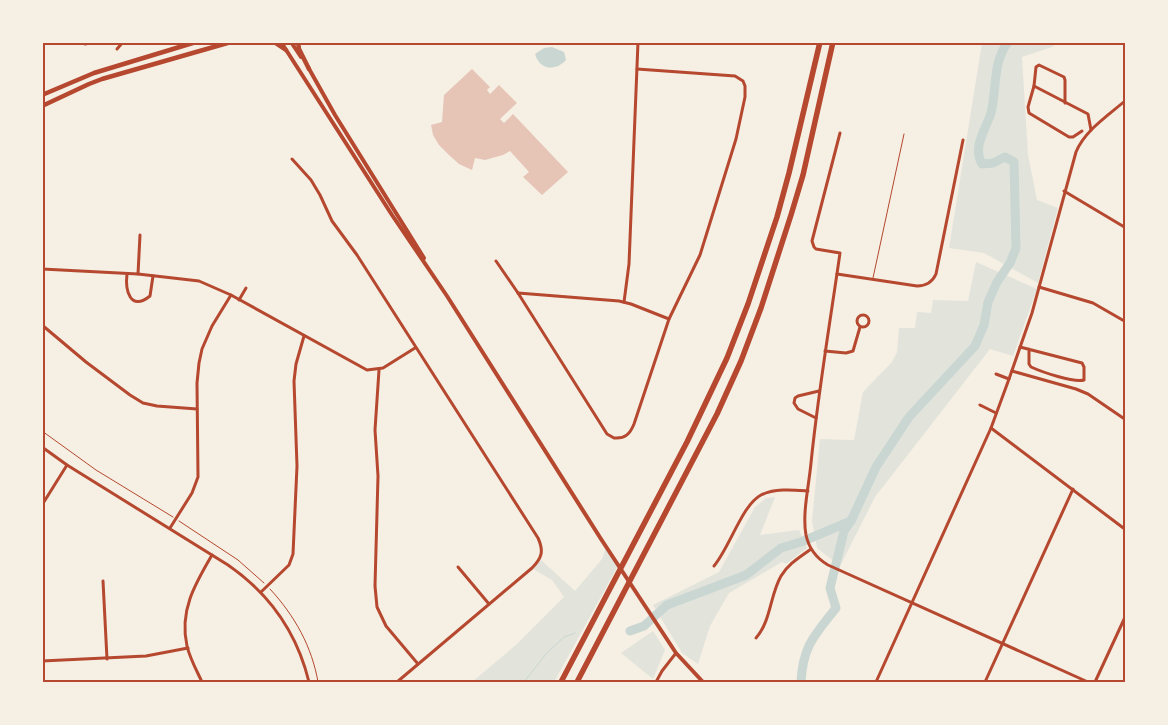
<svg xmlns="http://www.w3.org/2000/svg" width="1168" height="725" font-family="'IBM Plex Serif',serif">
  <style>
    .green { fill: #e2e4dc }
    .water { fill: #c9d6d2 }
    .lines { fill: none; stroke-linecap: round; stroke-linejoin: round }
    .stream { stroke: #c9d6d2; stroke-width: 1 }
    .river { stroke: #c9d6d2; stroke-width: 9 }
    .building { fill: #e6c5b7 }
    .path { stroke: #b5482f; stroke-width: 1 }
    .service { stroke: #b5482f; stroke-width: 1 }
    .minor { stroke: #b5482f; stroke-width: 3 }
    .tertiary { stroke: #b5482f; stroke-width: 4 }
    .secondary { stroke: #b5482f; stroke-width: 4.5 }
    .motorway { stroke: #b5482f; stroke-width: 5.5 }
    .neatline { fill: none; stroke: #b5482f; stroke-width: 2 }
  </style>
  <rect width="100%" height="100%" fill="#f6efe4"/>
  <g class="green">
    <polygon points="982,43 1057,43 1052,47 1022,57 1028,155 1037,200 1058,208 1038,283 984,253 949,248"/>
    <polygon points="976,262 1037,289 1013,356 990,349 875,497 840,566 817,548 812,521 820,439 854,440 863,392 892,362 897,352 899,328 915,328 917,312 931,313 933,300 968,301"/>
    <polygon points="775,497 760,535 799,530 807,548 786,564 782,562 729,593 710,626 698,664 682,653 653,605 719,572 755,507 766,498"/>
    <polygon points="606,547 619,564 554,682 472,682 517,644 564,597 552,580 533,569 541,560 575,591 602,559"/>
    <polygon points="653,631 665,650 653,679 621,653"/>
  </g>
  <path class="water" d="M552,47L564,52L566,60C556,71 540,71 535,54L544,48Z"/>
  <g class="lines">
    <polyline class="stream" points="524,682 546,654 564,637 575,633"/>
    <g class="river">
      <polyline points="630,631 644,626 667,605 746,575 781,548 801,542 851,521"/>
      <path d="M801,682C803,645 815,635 836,608L830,588L844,531L851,521L876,467L909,417L975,346L984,325L988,302L997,282L1010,263L1016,248L1014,162L1005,157L993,163L982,164C972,147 986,129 991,113C997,90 992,63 1008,42"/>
    </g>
  </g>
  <polygon class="building" points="472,69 490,87 487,90 490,94 499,85 517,103 500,119 504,123 513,114 568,172 542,195 523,177 529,172 510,151 503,155 485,160 475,158 472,170 459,164 449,155 439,145 433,135 431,125 442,122 444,95"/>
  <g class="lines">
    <g class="path">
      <polyline points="42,431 96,470 173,517"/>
      <polyline points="179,521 238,560 264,583"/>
      <path d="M270,589C295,616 312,647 318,682"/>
    </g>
    <polyline class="service" points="873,278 904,134"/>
    <g class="minor">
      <polyline points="82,42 85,44 95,42"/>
      <polyline points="117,49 123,42"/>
      <polyline points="1034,86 1028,107 1029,113 1069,137 1073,137 1082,131"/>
      <polyline points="1065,103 1065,80 1064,77 1039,65 1036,67 1034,86 1088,114 1091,130"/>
      <path d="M840,133L812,241L814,247L816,249L840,253C830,323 818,393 811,463C809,485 802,514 806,535C809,549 816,558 828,565L1088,682"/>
      <path d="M292,159L311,180L320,195L332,221L357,255L538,538C544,551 542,558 532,568L397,682"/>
      <polyline points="1064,191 1126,228"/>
      <path d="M496,261L518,293L607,434L614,438C625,439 630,434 634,424L669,319L700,255L736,139L745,97V86L743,81L735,76L637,69"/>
      <polyline points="42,269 138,274 199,281 231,295 367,370 383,368 415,348"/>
      <path d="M127,274C125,290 130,312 150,296L153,276"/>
      <polyline points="138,274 140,235"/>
      <path d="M837,274L917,286C926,286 932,283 936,274L963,140"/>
      <polyline points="1039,287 1093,303 1126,322"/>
      <polyline points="518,293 619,301 631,304 669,319"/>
      <polyline points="239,300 246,288"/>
      <polyline points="624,302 629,264 638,42"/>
      <circle cx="863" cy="321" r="6"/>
      <polyline points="42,325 86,362 130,395 143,403 157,406 197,409"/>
      <path d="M1020,347L1082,363L1084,367V380C1074,383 1042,372 1031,367L1029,364V349"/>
      <polyline points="825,351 846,353 853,351 860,327"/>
      <polyline points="379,370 375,430 378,476 375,586 377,607 386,626 418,664"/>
      <polyline points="1012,371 1076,389 1088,394 1126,420"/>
      <polyline points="996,374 1009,379"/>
      <polyline points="980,405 996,413"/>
      <polyline points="816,418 798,409 794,403 795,398 798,396 819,391"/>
      <polyline points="991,428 1126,530"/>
      <path d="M42,447L67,465L228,565C270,594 297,633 309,682"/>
      <polyline points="42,505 67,465"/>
      <polyline points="170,528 192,493 198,477 197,383 199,363 202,349 212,326 231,295"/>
      <path d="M714,566C730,547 742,505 761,495C775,488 794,490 808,491"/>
      <polyline points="458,567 489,604"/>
      <polyline points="103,581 107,659"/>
      <polyline points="261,592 289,565 293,554 297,466 294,381 296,364 304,336"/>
      <path d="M756,638C771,621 770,595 781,576C788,564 800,557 811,549"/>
      <polyline points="42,661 146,656 188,648"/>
      <path d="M202,682C197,671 190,659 187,646C179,611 195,584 212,555"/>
      <polyline points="656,682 662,671 676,653"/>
      <path d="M876,682L991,428L1009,379L1032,313L1076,152C1085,130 1109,115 1126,100"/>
      <polyline points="985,682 1073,489"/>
      <polyline points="1095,682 1126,615"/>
    </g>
    <g class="tertiary">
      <polyline points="281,42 392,215 447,296 601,539 676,653 703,682"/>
      <polyline points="291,42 301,57"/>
      <polyline points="308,67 335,115 424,258"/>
    </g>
    <g class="secondary">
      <polyline points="274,42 286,50"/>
      <polyline points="298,42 299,49 309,69"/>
      <polyline points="42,95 94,73 196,42"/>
      <polyline points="42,106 89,84 102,79 231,42"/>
    </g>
    <g class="motorway">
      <polyline points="561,682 687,442 727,358 748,304 777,217 789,173 820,42"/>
      <polyline points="577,682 717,414 741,361 761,308 791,215 803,175 833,42"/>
    </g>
  </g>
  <rect width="1168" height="725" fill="none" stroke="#f6efe4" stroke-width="88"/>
  <rect x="44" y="44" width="1080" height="637" class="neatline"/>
</svg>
